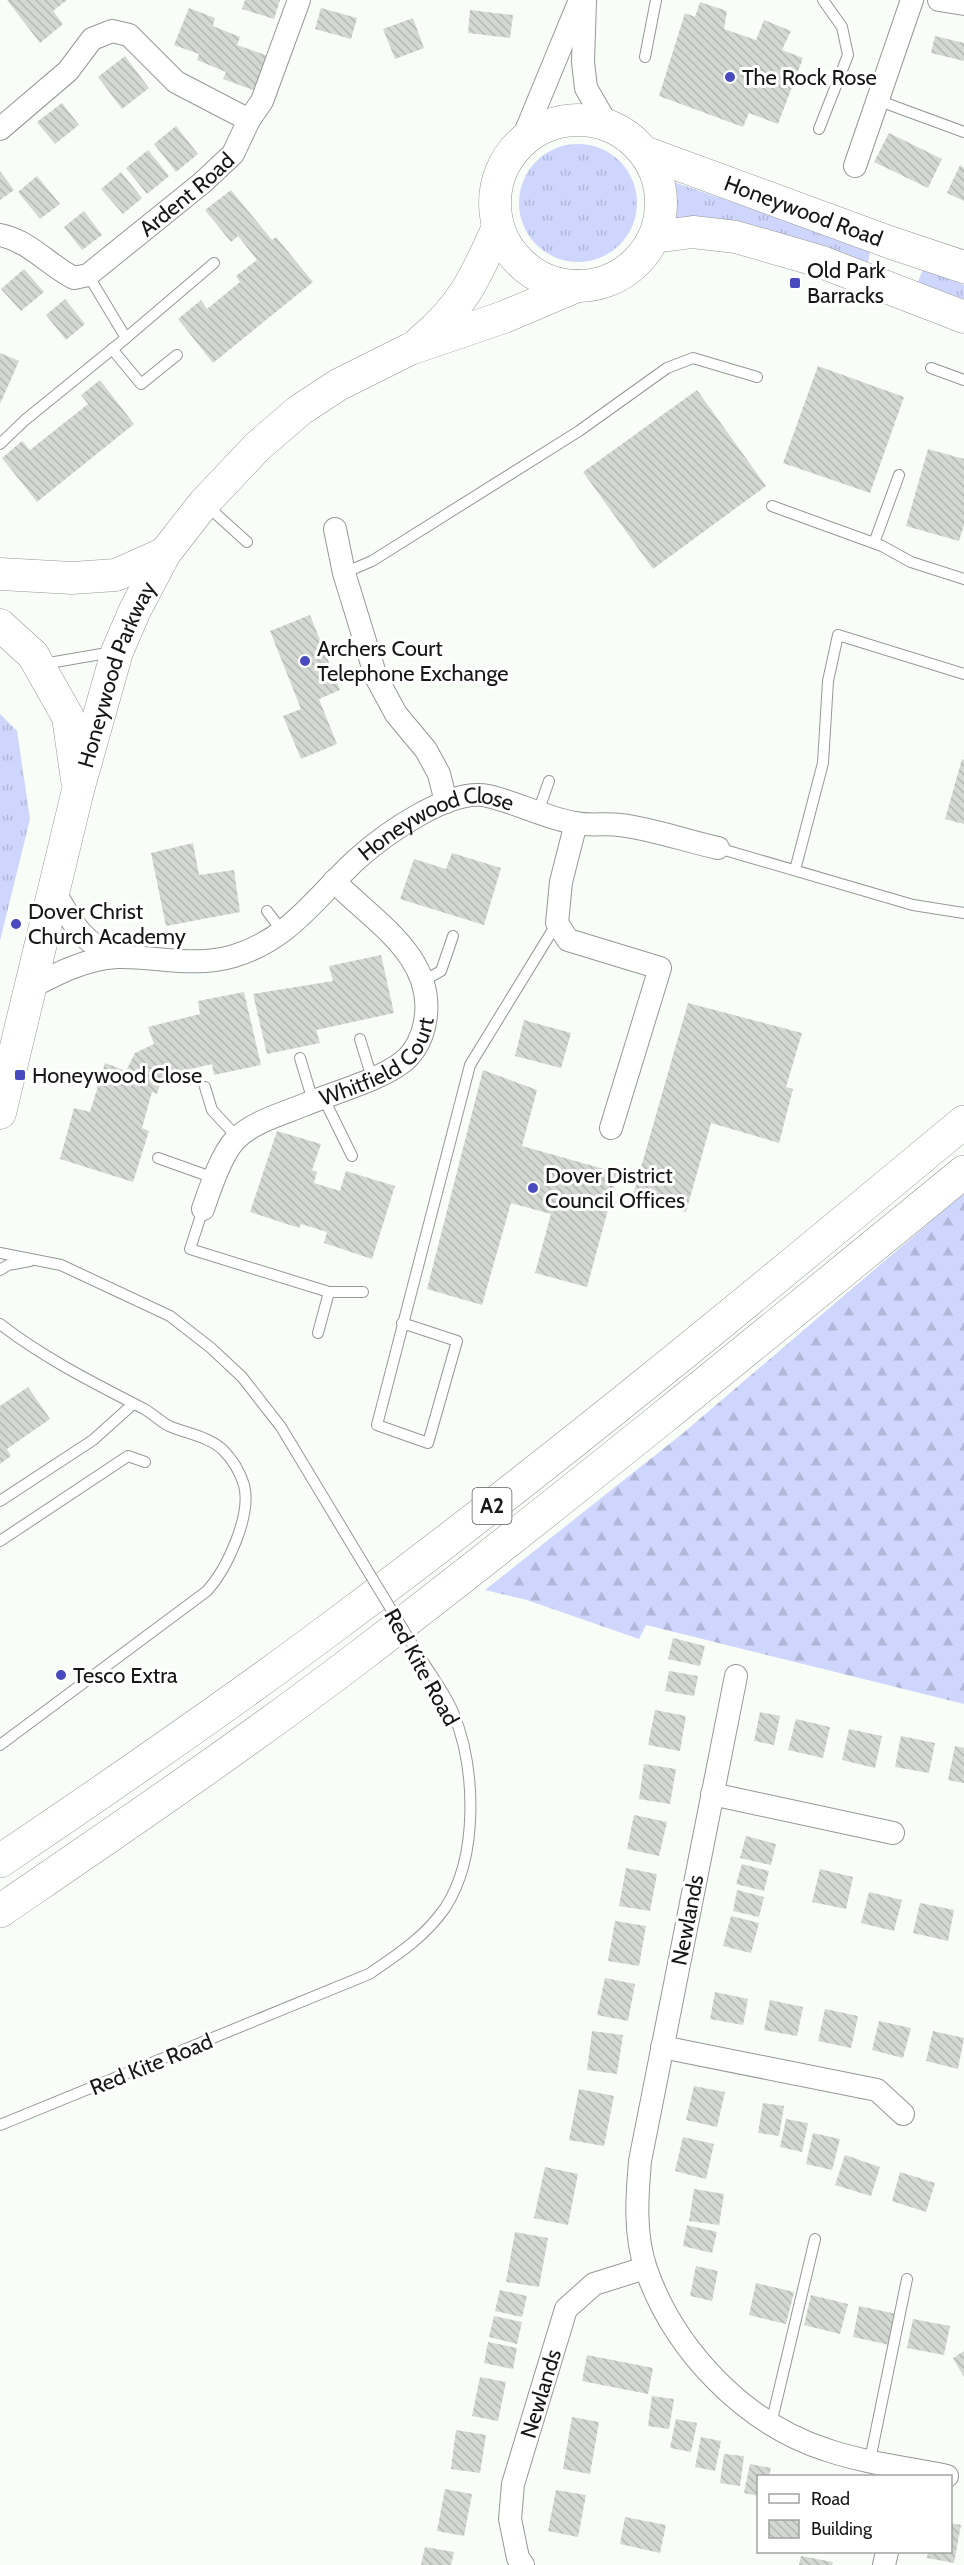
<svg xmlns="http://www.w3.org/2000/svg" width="964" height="2565" font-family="Cabin,sans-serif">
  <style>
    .grass { fill: url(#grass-tufts) }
    .forest { fill: url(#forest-firs) }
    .building { fill: url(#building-back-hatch) }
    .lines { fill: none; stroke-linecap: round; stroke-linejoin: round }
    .lane-casing { stroke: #959995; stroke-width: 12 }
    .street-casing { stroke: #959995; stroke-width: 24 }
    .secondary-casing { stroke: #959995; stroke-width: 33 }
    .highway-casing { stroke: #959995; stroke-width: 34 }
    .lane { stroke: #fff; stroke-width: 10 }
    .street { stroke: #fff; stroke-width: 22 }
    .secondary { stroke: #fff; stroke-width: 32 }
    .highway { stroke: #fff; stroke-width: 33 }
    .lane-bridge-casing { stroke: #959995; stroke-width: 12; stroke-linecap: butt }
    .lane-bridge { stroke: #fff; stroke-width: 10 }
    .poi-dot { fill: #494ac0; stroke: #fff; stroke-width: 2 }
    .labels { text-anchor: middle; stroke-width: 6; stroke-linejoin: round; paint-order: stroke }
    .shield { fill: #fff; stroke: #5c5d5c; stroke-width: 1.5 }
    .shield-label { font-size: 21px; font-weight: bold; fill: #161816 }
    .poi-label { font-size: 22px; fill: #161816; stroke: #fff; text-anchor: start }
    .street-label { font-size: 22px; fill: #161816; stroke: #fff }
  </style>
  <defs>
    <pattern id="grass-tufts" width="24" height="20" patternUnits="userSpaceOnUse" patternTransform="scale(1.5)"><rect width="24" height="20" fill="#ced6fd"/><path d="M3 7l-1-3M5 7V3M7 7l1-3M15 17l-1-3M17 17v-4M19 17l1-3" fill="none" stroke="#b0b7d8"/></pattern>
    <pattern id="forest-firs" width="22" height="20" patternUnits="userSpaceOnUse" patternTransform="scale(1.5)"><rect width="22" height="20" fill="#ced6fd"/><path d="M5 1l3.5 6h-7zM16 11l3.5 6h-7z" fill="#b0b7d8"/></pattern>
    <pattern id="building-back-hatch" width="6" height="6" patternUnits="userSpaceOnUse" patternTransform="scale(1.5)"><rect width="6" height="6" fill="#d3d8d3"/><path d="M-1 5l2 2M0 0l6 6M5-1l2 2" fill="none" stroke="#b4b9b4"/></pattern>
  </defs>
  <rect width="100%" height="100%" fill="#f8fdf8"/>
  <g class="grass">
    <circle cx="578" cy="203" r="59"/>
    <polygon points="662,178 846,241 870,252 867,267 663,226 665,204"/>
    <polygon points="923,269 964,285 964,302 917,284"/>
    <polygon points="0,714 17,731 30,819 0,941"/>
  </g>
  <polygon class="forest" points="964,1193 964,1704 646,1625 639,1639 527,1600 485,1590 682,1434"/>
  <g class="building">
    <polygon points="7,0 67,0 53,11 63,24 40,43"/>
    <polygon points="245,0 280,0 274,19 242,9"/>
    <polygon points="700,2 727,11 724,29 756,40 764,20 791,31 782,50 803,58 778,124 749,113 743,127 659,96 685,13 695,17"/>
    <polygon points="189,8 215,18 213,26 240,37 237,45 268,56 256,91 223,79 226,72 197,60 199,54 174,45"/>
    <polygon points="321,8 357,18 351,39 315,29"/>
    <polygon points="470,10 513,15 510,38 468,33"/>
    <polygon points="413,18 424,48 395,59 383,29"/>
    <polygon points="935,36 964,43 964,61 931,53"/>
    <polygon points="125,56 149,88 122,109 98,77"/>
    <polygon points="62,103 79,125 55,144 37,122"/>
    <polygon points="176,126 198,154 176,172 154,144"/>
    <polygon points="889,133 942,159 928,188 874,162"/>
    <polygon points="148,150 169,176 147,194 126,168"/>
    <polygon points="960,165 964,168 964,201 947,193"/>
    <polygon points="0,171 14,190 0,200"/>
    <polygon points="121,172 142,198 123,214 101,189"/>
    <polygon points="37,176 60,204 40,219 18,192"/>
    <polygon points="231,190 272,240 276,237 313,282 213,363 178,319 201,300 207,309 240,282 236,276 257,260 238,236 231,242 205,210"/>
    <polygon points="84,211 102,235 82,250 64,227"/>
    <polygon points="24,269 44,292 21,311 1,289"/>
    <polygon points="65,299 85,324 66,340 46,315"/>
    <polygon points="0,353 19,361 0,404"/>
    <polygon points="818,366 904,397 870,493 783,463"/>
    <polygon points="100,380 134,424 37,502 2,458 22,441 30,450 88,404 81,395"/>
    <polygon points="697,390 766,486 653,569 583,472"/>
    <polygon points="928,449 964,459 964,525 959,541 906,526"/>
    <polygon points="310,615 340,690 319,699 337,744 301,759 283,716 301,709 270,631"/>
    <polygon points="962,759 964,760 964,824 945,819"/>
    <polygon points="193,843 199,875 234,870 240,912 166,926 151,853"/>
    <polygon points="452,853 501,868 484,925 400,899 414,859 446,869"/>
    <polygon points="381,955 394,1013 316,1030 320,1043 267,1054 253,994 333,981 329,966"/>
    <polygon points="244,992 261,1065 214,1075 212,1064 174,1073 176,1077 161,1081 157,1094 152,1092 142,1128 149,1131 133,1182 60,1159 74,1108 90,1112 105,1063 126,1071 135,1053 154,1044 148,1027 200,1014 198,1001"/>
    <polygon points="688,1003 802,1033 786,1087 793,1089 779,1143 711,1123 686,1212 632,1199"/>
    <polygon points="524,1020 571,1033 561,1068 515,1056"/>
    <polygon points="483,1070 537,1090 522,1146 618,1173 587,1287 535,1273 551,1214 511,1203 482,1305 427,1289"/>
    <polygon points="277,1131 321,1144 312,1170 317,1172 314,1183 340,1191 346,1171 395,1186 372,1259 324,1243 327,1232 301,1224 299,1228 250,1212"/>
    <polygon points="28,1387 50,1419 7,1449 11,1456 0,1464 0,1406"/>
    <polygon points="673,1638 705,1646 700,1666 668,1659"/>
    <polygon points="669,1671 698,1676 694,1696 665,1691"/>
    <polygon points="655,1710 686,1716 680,1751 648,1745"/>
    <polygon points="760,1712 780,1716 774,1745 754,1741"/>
    <polygon points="796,1719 830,1727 823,1758 788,1750"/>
    <polygon points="849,1729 882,1736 875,1768 842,1760"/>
    <polygon points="901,1736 935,1743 929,1773 895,1767"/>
    <polygon points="955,1746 964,1748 964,1783 948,1780"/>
    <polygon points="644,1764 676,1769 670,1804 639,1799"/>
    <polygon points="634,1815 667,1822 659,1856 627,1849"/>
    <polygon points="746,1836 776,1844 771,1865 740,1858"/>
    <polygon points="742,1864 769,1871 764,1891 736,1884"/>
    <polygon points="626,1868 657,1874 650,1911 619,1906"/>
    <polygon points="820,1869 853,1877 846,1909 812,1902"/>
    <polygon points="737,1890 764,1897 759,1917 733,1911"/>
    <polygon points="869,1892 902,1900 894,1931 861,1923"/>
    <polygon points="920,1903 954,1910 948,1941 913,1933"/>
    <polygon points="731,1916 759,1923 751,1953 723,1946"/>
    <polygon points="615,1921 646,1926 639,1966 608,1961"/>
    <polygon points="605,1978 635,1984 628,2021 597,2015"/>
    <polygon points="715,1992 748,1999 743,2025 710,2019"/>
    <polygon points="770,2000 803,2007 797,2036 764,2030"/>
    <polygon points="825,2009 858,2016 851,2048 818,2041"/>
    <polygon points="879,2021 911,2028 903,2058 872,2050"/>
    <polygon points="592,2031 623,2035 617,2074 587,2070"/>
    <polygon points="933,2031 964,2038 958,2069 926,2061"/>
    <polygon points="694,2086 725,2092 717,2127 686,2120"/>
    <polygon points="579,2089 614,2096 604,2146 569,2140"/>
    <polygon points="763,2103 784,2106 779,2136 758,2133"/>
    <polygon points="786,2119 808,2123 802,2152 780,2147"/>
    <polygon points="813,2133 840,2139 832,2170 806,2164"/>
    <polygon points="683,2137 714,2144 706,2179 675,2171"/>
    <polygon points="845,2155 880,2167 871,2196 835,2185"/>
    <polygon points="545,2167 578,2174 568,2225 534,2218"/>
    <polygon points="900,2172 935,2183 926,2212 892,2201"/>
    <polygon points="694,2189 724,2194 719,2225 689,2221"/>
    <polygon points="687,2225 717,2232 712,2253 683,2246"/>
    <polygon points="515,2232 548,2238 539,2287 506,2282"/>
    <polygon points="696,2266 718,2271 712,2301 690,2296"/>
    <polygon points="756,2283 794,2292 786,2324 749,2315"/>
    <polygon points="500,2290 527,2296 522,2317 495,2311"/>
    <polygon points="811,2295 848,2304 840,2334 804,2325"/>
    <polygon points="859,2306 897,2314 890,2345 853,2337"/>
    <polygon points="494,2316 522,2322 517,2344 489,2337"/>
    <polygon points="913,2319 950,2326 944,2355 907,2348"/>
    <polygon points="488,2342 517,2348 513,2369 484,2363"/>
    <polygon points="964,2351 964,2377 953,2358"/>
    <polygon points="587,2355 653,2368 648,2394 582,2381"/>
    <polygon points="480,2377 506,2382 498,2421 472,2416"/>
    <polygon points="652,2396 674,2399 669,2429 648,2426"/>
    <polygon points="572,2417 599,2422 590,2474 563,2469"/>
    <polygon points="676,2419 697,2423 691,2452 670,2448"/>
    <polygon points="456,2430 486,2435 480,2473 451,2469"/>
    <polygon points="701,2437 721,2441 715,2471 695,2467"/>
    <polygon points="724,2454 744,2456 740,2486 720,2483"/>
    <polygon points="750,2464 771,2468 769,2476 758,2476 758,2496 744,2493"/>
    <polygon points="445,2489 472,2494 464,2536 437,2531"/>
    <polygon points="556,2490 586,2495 578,2537 548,2531"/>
    <polygon points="625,2517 666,2525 660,2553 620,2544"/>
    <polygon points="950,2523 961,2525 954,2563 927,2558 928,2552 950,2552"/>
    <polygon points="425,2547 454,2552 451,2565 421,2565"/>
    <polygon points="801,2556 833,2562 832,2565 799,2565"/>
  </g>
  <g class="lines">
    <g class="lane-casing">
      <g id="lane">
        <polyline points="645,57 656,0"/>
        <polyline points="877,100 964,132"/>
        <polyline points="819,129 848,55 842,27 823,0"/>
        <polyline points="126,338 214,263"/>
        <polyline points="112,349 141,384 177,355"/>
        <polyline points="931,368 964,380"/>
        <polyline points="0,444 25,420 126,338 88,275"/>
        <polyline points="205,504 247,542"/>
        <polyline points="772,506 882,546 911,562 964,579"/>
        <polyline points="874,543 899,475"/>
        <polyline points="344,573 372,561 579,431 667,368 693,358 757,377"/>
        <polyline points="43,664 113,652"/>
        <polyline points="538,812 549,781"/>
        <polyline points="718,848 913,905 964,913"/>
        <polyline points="795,870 823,763 828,681 838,635 964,674"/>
        <polyline points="267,911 283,932"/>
        <polyline points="423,981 441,971 453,936"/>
        <polyline points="360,1039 372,1078"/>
        <polyline points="300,1058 313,1101"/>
        <polyline points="205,1087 212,1110 237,1137"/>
        <polyline points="323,1097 352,1156"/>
        <polyline points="158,1158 214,1178"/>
        <polyline points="203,1209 190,1249 329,1292 363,1292"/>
        <polyline points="0,1253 61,1265 170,1316 211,1348 242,1377 281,1427 366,1568"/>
        <polyline points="0,1270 8,1265 30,1261"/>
        <polyline points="402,1323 457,1341 428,1443 377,1425 470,1065 557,923"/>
        <path d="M0,1324C45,1359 96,1384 146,1410C154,1415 161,1422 169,1426C185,1433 210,1437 223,1450C233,1460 240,1472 244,1485C252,1515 227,1569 207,1591L0,1745"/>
        <polyline points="318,1333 329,1292"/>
        <polyline points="0,1501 93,1440 132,1405"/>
        <polyline points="0,1541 128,1456 145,1462"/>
        <path d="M0,2125L369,1974C397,1955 425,1937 445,1908C479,1856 476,1768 453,1712C445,1693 431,1675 420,1657"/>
        <polyline points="771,2424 815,2239"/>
        <polyline points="870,2460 907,2279"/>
      </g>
    </g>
    <g class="street-casing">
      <g id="street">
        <polyline points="939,0 964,4"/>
        <polyline points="585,1 583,62 586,88 608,126"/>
        <polyline points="0,129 68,71 92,39 112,31 129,35 176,82 249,120"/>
        <polyline points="521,143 580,0"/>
        <polyline points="855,166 912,0"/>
        <path id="s1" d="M0,235C30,241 48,265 74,278L88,275L202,183L233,154L249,120L262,101L299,0"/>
        <polyline points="335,529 344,573 376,677 396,714 426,750 439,774 446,802"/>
        <polyline points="576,823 561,882 557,923 568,940 660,968 611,1128"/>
        <path d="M53,889C72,922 80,941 116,957"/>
        <path id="s2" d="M28,989C56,974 84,959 117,957C157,956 194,968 234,956C290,939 316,897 357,859C384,835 450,787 488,796C518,803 546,818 575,823C590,826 606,823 620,825C653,829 686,841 718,848"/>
        <path id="s3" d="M203,1209C210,1189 221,1155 235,1140C252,1122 282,1114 304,1105C332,1093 381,1080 404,1061C415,1052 423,1036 425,1022C437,957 373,921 334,881"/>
        <path d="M736,1676L640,2161C637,2196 634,2234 646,2269C674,2350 745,2424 827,2450C865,2463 908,2468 947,2476"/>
        <polyline points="712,1794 893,1833"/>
        <polyline points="662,2047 877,2090 903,2114"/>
        <path id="s4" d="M523,2565L518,2558L510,2519L513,2484L566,2309L594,2284L645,2268"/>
        <polyline points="884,2565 887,2552"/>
      </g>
    </g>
    <g class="secondary-casing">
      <g id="secondary">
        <circle cx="578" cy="203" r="83"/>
        <path id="s5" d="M644,152L889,242L964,267"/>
        <polyline points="654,237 693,232 736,237 819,261 964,317"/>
        <path d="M421,341C464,305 476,276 498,227"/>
        <polyline points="0,574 72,578 116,575 165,553"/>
        <polyline points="0,625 33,655 68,717 77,780"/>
        <path id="s6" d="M0,1113L78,790L117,652L135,610L165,553L204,503L258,446L300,410L338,385L410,349L504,317L577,286"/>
      </g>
    </g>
    <g class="highway-casing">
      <g id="highway">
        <path d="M0,1861C111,1786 222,1710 330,1629C547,1468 756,1295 964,1122"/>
        <path d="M0,1911C121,1828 242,1746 359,1657C564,1500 764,1336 964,1172"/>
      </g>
    </g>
    <use href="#lane" class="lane"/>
    <use href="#street" class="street"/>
    <use href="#secondary" class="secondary"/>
    <use href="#highway" class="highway"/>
    <g class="lane-bridge-casing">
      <polyline id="lane-bridge" points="366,1568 420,1657"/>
    </g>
    <use href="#lane-bridge" class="lane-bridge"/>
  </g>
  <g class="poi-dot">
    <circle cx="730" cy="77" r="6"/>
    <rect x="789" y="277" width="12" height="12" rx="3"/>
    <circle cx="305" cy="661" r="6"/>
    <circle cx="16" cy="924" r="6"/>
    <rect x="14" y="1069" width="12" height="12" rx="3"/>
    <circle cx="533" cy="1188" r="6"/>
    <circle cx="61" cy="1675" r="6"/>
  </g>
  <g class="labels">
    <rect class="shield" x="472.5" y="1488" width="39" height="36" rx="4.5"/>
    <g class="shield-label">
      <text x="492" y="1513">A2</text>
    </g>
    <g class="poi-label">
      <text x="742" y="85">The Rock Rose</text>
      <text x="807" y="278">Old Park<tspan x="807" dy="25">Barracks</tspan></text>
      <text x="317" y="656">Archers Court<tspan x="317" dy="25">Telephone Exchange</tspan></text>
      <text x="28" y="919">Dover Christ<tspan x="28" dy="25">Church Academy</tspan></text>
      <text x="32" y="1083">Honeywood Close</text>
      <text x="545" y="1183">Dover District<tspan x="545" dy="25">Council Offices</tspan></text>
      <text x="73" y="1683">Tesco Extra</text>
    </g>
    <g class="street-label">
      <text dy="8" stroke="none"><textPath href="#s1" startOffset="228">Ardent Road</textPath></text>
      <text dy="8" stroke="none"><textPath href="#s5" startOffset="170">Honeywood Road</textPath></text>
      <text dy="8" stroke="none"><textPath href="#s6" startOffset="454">Honeywood Parkway</textPath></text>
      <text dy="8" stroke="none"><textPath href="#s2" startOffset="462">Honeywood Close</textPath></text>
      <text dy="8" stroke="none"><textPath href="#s3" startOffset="243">Whitfield Court</textPath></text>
      <text transform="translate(422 1667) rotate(61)" y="8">Red Kite Road</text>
      <text transform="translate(687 1920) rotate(-79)" y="8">Newlands</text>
      <text transform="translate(151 2064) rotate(-22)" y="8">Red Kite Road</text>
      <text dy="8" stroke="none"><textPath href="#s4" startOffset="178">Newlands</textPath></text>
    </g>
  </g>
  <rect x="757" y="2475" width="195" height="78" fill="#ffffff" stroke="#a2a3a2" stroke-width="1.5"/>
  <rect x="769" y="2494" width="30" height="9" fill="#ffffff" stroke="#a2a3a2" stroke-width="1.5"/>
  <text x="811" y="2505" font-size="18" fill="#161816">Road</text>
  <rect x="769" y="2520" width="30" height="18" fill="url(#building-back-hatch)" stroke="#a2a3a2" stroke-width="1.5"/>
  <text x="811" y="2535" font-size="18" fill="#161816">Building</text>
</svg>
